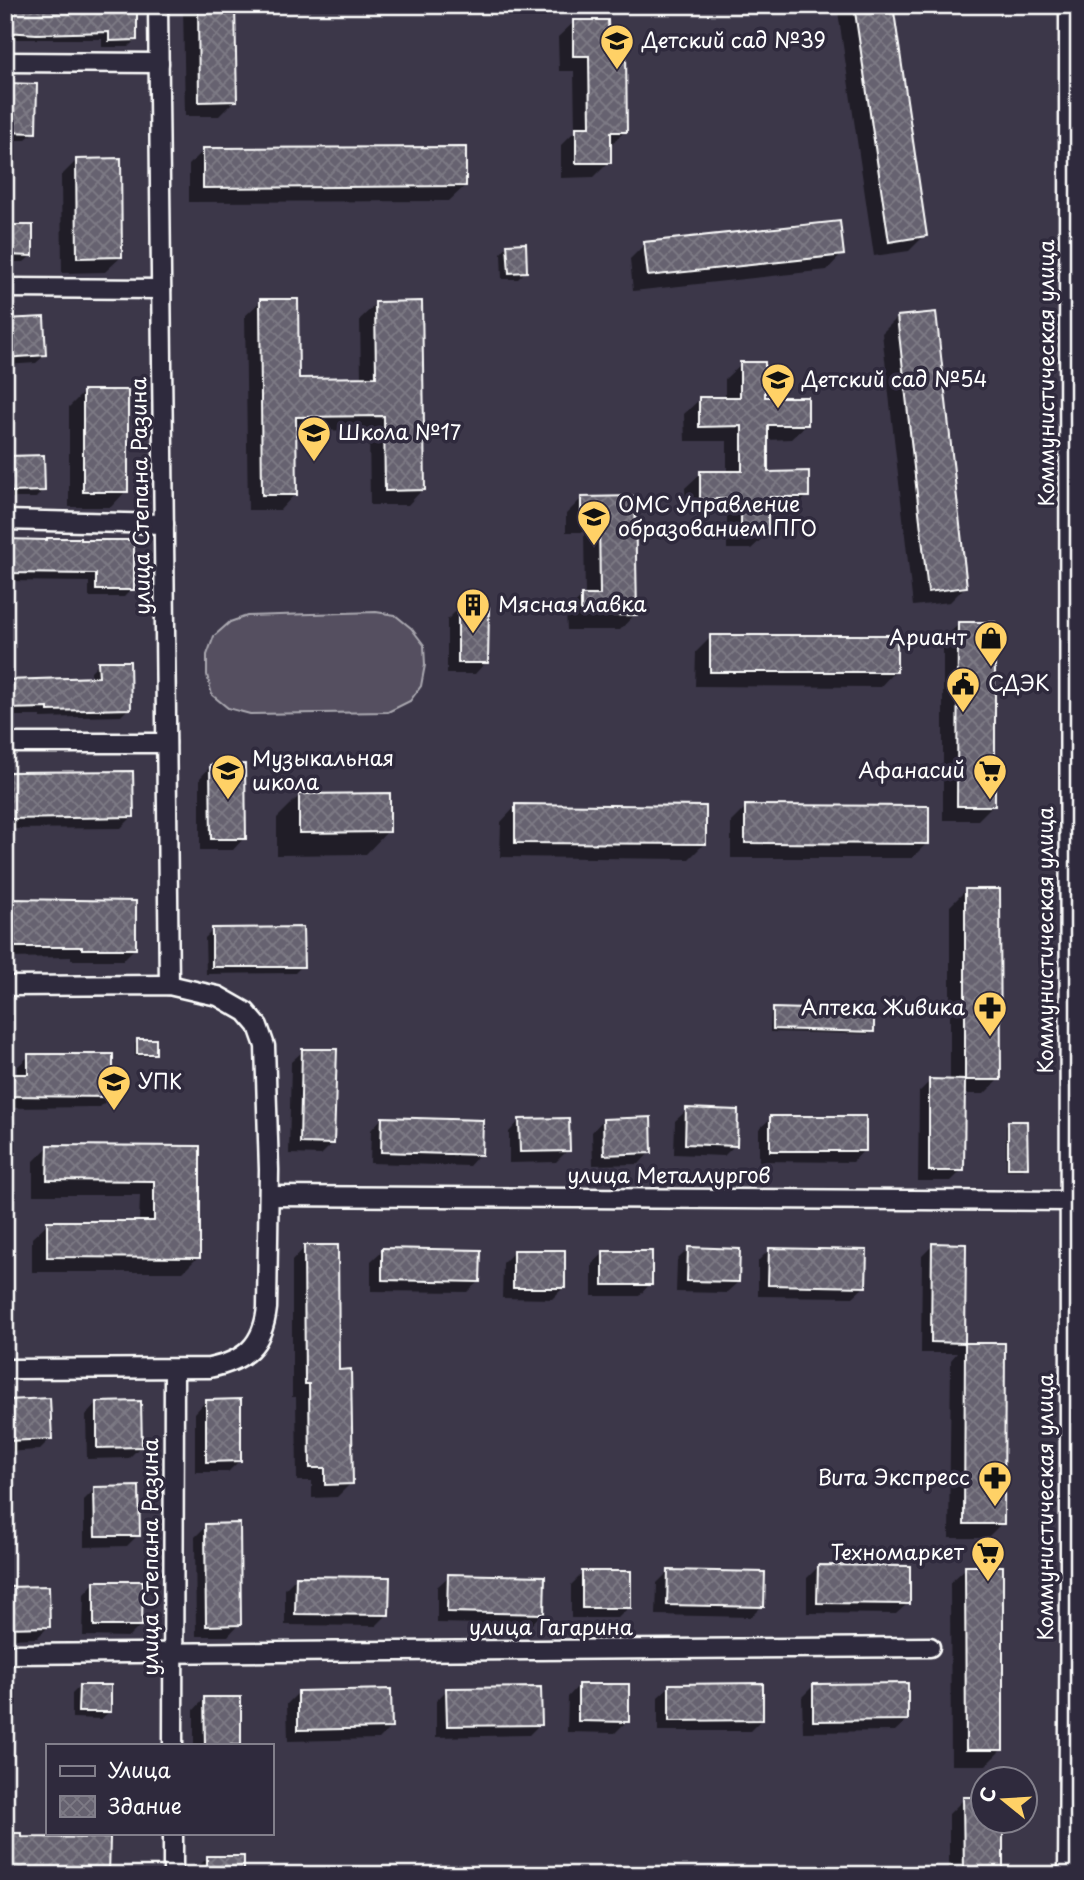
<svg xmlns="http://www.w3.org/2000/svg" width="1084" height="1880" font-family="'Playpen Sans',sans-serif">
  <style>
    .grass { fill: #555060; stroke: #aaa8b0; stroke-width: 2 }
    .shadow { fill: #0007 }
    .building { fill: url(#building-cross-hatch); stroke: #fff; stroke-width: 2 }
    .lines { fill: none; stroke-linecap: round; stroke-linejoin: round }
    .minor-casing { stroke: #fff; stroke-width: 23 }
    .minor { stroke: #2f2a3d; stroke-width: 18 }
    .labels { text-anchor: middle; stroke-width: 7; stroke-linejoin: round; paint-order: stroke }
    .poi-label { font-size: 21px; fill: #fff; stroke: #2f2a3d; text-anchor: start }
    .street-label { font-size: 21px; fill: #fff; stroke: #2f2a3d }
  </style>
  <defs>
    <pattern id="building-cross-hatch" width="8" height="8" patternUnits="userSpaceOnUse" patternTransform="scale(1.75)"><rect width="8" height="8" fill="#666270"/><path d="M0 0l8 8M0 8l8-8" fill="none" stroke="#7d7a85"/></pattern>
  </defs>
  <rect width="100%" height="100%" fill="#3c3749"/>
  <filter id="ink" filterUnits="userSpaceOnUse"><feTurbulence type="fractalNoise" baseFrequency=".0143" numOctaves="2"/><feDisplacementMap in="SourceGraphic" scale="14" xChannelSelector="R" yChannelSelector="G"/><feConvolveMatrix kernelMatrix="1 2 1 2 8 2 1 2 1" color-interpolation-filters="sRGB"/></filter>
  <g filter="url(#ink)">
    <polygon class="grass" points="376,612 395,615 411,628 424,645 425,665 421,686 410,701 388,712 250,714 228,708 212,695 207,675 207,655 214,636 230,622 247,616"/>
    <g class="shadow">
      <polygon points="5,5 82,13 135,40 128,47 102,47 102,39 5,39"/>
      <polygon points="183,5 233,5 235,100 219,116 185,116"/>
      <polygon points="837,5 891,5 925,235 909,251 874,256"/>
      <polygon points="574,22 607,53 625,131 609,147 609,162 594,177 561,178 561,145 575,131 574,71 559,71 558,37"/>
      <polygon points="5,85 34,132 25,140 5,140"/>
      <polygon points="204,150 465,186 449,201 189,202 189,165"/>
      <polygon points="76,161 121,257 105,272 62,273 61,176"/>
      <polygon points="5,227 32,255 24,262 5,262"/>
      <polygon points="645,244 842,254 827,270 633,291 630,259"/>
      <polygon points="508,245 526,271 518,279 502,279 501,253"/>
      <polygon points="261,301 297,380 361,379 360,319 376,304 423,489 408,505 370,505 369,430 295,431 295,494 280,510 248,510 245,316"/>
      <polygon points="897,318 965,587 950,602 913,606 882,333"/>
      <polygon points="5,321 45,355 36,363 5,365"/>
      <polygon points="741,364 763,399 807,424 791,439 766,440 766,474 807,496 792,512 767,512 767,534 751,549 727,549 727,513 686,513 685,488 701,473 727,473 727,441 685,441 684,414 700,399 725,399 725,379"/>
      <polygon points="84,392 126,491 111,507 69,507 69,407"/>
      <polygon points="9,457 43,490 36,498 5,498 5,461"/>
      <polygon points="634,498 635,614 620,630 567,630 566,612 582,597 585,597 584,532 566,532 566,514 581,499"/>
      <polygon points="5,541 46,542 132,589 124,597 89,597 89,582 5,581"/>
      <polygon points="459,608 486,662 475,674 447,674 447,620"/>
      <polygon points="959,624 993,805 978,820 943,820 943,639"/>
      <polygon points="711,637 895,671 880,687 695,686 696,652"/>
      <polygon points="99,663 129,708 121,716 40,718 40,716 5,716 5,681 91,679 91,671"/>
      <polygon points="211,766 244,838 233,850 200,850 200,778"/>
      <polygon points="5,773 132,773 132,817 121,828 5,829"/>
      <polygon points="299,796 388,831 366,854 277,855 277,818"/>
      <polygon points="516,806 704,844 689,859 500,857 501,822"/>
      <polygon points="746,807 927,843 912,858 731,858 731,822"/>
      <polygon points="965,891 999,1079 984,1094 963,1094 962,1170 951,1181 918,1181 919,1092 930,1081 950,1081 950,906"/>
      <polygon points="14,901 134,949 123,960 71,960 71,957 5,958 5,905 10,905"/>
      <polygon points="213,930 302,966 295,973 206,974 205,938"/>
      <polygon points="5,1009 7,1036 5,1038"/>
      <polygon points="774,1010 872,1031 869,1034 770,1032 771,1013"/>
      <polygon points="138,1041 154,1053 151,1056 135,1056 135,1044"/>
      <polygon points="303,1051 333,1143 321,1155 289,1154 291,1062"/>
      <polygon points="29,1056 111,1096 100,1107 5,1108 5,1076 17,1076 17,1067"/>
      <polygon points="687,1110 735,1145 724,1156 674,1154 675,1121"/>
      <polygon points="382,1118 480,1154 469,1166 370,1163 371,1130"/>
      <polygon points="771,1118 864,1150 853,1162 759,1161 759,1129"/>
      <polygon points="520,1120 568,1150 556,1162 509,1163 509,1132"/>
      <polygon points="603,1120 650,1152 639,1164 593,1165 592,1132"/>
      <polygon points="1009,1123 1026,1167 1023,1170 1006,1170 1006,1126"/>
      <polygon points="48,1147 199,1147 198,1257 183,1272 32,1272 32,1238 48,1223 139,1223 140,1195 33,1195 33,1162"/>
      <polygon points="933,1245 964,1245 963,1345 1003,1345 1002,1523 987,1538 949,1538 951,1360 957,1353 921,1353 922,1256"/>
      <polygon points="305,1247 337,1371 351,1483 337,1497 312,1498 312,1481 297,1481 296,1397 292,1397 292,1261"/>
      <polygon points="688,1249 738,1282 726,1293 676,1292 677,1260"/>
      <polygon points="770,1249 865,1286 853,1297 758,1296 758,1261"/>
      <polygon points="383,1250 479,1281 467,1292 371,1291 371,1261"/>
      <polygon points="514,1252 563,1288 552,1299 502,1298 503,1263"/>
      <polygon points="604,1253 650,1284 639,1296 592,1296 592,1264"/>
      <polygon points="49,1400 50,1439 39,1450 5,1452 5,1402"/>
      <polygon points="206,1401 239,1461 228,1472 195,1472 195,1413"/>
      <polygon points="97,1403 140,1447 129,1458 87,1459 86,1415"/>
      <polygon points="95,1489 138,1535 127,1546 84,1547 84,1500"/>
      <polygon points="206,1526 239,1624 228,1636 196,1636 195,1537"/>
      <polygon points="818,1567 908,1603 896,1614 807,1613 807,1578"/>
      <polygon points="966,1568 1002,1749 986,1765 951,1765 950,1583"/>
      <polygon points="668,1572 762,1606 751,1617 656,1615 657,1583"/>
      <polygon points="583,1573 629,1607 618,1618 571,1618 571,1585"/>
      <polygon points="449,1576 542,1613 531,1625 437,1623 437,1587"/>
      <polygon points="296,1578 388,1614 376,1626 285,1625 285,1589"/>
      <polygon points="95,1582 141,1625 129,1637 83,1636 84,1594"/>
      <polygon points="5,1588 48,1627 37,1638 5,1639"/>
      <polygon points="579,1685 627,1721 615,1733 567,1732 568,1697"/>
      <polygon points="814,1685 907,1720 895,1731 803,1732 802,1697"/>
      <polygon points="670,1686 762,1719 750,1731 658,1731 658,1697"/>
      <polygon points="79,1687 109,1712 101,1719 72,1718 72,1694"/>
      <polygon points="447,1690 540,1724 529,1735 436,1737 436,1701"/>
      <polygon points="298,1693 391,1727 379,1739 288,1741 287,1704"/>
      <polygon points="205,1698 239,1698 239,1745 194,1745 194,1710"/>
      <polygon points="964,1799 982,1820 1001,1820 1001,1875 949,1875 949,1814"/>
      <polygon points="5,1835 20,1839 107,1875 5,1875"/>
      <polygon points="207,1858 242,1875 196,1875 196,1869"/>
    </g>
    <g class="building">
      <polygon points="5,5 84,5 84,12 137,11 137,40 109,41 109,32 37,34 5,32"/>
      <polygon points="198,5 235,5 237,101 199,102"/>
      <polygon points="854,5 893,5 927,236 889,242"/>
      <polygon points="573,20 608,20 609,52 626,51 627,132 611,132 611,163 576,163 576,127 590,127 589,56 573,56"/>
      <polygon points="5,83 37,84 36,133 5,132"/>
      <polygon points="466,147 466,186 203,188 203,148"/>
      <polygon points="121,158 122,257 77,258 76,159"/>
      <polygon points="840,221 844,255 648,276 644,242"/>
      <polygon points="5,225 33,225 33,256 5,255"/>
      <polygon points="526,243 527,272 509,273 507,244"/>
      <polygon points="260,299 298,299 299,378 376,377 375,302 422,301 425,490 385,491 384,416 296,417 297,495 262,495"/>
      <polygon points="936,312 967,587 928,592 897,316"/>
      <polygon points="44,317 46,355 5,358 5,319"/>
      <polygon points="740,362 765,362 765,397 808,397 808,425 768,425 768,472 809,471 809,497 768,497 768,534 741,535 741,499 700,499 700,471 742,471 742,426 699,427 699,397 740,397"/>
      <rect x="83" y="390" width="45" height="102"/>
      <polygon points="44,455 45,491 9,492 8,456"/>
      <polygon points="635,496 637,615 581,616 581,595 600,595 599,517 581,518 581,497"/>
      <polygon points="47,538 81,538 81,540 134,540 134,590 96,590 96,574 5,573 5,539 47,540"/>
      <polygon points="458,607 489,607 488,663 458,663"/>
      <polygon points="958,622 995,622 995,806 957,806"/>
      <rect x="710" y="635" width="187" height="37"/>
      <polygon points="98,661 130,661 131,709 48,711 48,708 5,709 5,680 99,677"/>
      <polygon points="245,764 246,839 211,839 210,765"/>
      <polygon points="133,771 134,817 9,819 8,772"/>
      <polygon points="390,793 390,832 299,833 299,794"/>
      <polygon points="515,804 706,806 706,844 515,843"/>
      <polygon points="745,805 929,806 929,844 745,843"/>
      <polygon points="965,889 1000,889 1001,1080 965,1080"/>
      <polygon points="13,899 136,901 136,949 82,949 82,947 13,947"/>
      <polygon points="303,927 304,967 212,967 212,928"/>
      <polygon points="773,1008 874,1011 874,1032 773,1029"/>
      <rect x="137" y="1039" width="19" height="15"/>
      <polygon points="302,1049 337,1049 334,1144 300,1143"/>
      <polygon points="28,1054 113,1054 113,1097 5,1096 5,1074 28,1074"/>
      <polygon points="929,1079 965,1080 964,1171 929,1171"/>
      <polygon points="686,1108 738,1110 737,1146 685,1144"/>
      <rect x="770" y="1116" width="96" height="35"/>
      <polygon points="382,1117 483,1120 482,1155 381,1152"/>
      <polygon points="651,1117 652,1153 604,1155 603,1119"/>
      <polygon points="569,1118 570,1151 520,1152 519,1119"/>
      <polygon points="1008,1121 1027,1121 1028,1168 1008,1168"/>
      <polygon points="48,1145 200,1146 200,1258 47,1257 47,1221 154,1221 154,1181 47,1180"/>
      <polygon points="932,1243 966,1244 965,1343 931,1342"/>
      <polygon points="304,1245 338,1245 339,1370 351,1369 353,1484 325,1485 325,1468 310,1468 309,1384 305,1384"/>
      <polygon points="688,1247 740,1249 739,1282 687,1281"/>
      <polygon points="382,1248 481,1250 480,1282 382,1280"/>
      <polygon points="769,1248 867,1250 866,1287 768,1285"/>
      <rect x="513" y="1250" width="52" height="38"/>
      <rect x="603" y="1251" width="49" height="34"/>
      <polygon points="965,1343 1005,1343 1004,1524 964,1524"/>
      <polygon points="50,1398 52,1439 8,1441 7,1400"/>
      <polygon points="241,1399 241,1461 206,1462 206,1400"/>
      <polygon points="141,1401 142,1447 97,1448 97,1402"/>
      <polygon points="139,1486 140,1536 95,1536 94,1487"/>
      <polygon points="240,1523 241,1625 206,1626 205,1524"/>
      <polygon points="818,1565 910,1566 910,1604 817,1603"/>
      <polygon points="965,1566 1003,1566 1003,1750 966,1750"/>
      <polygon points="668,1570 765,1572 764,1607 667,1605"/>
      <rect x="582" y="1571" width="49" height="37"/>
      <polygon points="448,1574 545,1576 544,1614 447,1612"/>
      <polygon points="296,1576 390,1577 389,1615 295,1614"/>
      <polygon points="94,1581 143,1581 142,1626 94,1626"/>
      <polygon points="49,1586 50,1627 5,1628 5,1587"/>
      <polygon points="763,1683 763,1720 669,1721 669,1684"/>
      <polygon points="908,1683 908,1720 813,1721 813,1684"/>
      <polygon points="578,1684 629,1684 629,1722 578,1721"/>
      <polygon points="79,1685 111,1685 111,1712 78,1712"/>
      <polygon points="541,1687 542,1725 447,1726 446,1688"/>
      <polygon points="391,1689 392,1728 298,1730 298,1691"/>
      <polygon points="204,1697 241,1697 241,1745 205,1745"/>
      <polygon points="963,1797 983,1797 983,1821 1003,1821 1003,1875 964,1875"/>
      <polygon points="5,1833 22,1833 22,1837 110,1838 109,1875 43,1875 43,1872 5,1874"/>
      <rect x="207" y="1856" width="37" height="19"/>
    </g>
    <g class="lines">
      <g class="minor-casing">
        <g id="minor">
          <polyline points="158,5 169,985"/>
          <polyline points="5,62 159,63"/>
          <polyline points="5,288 161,289"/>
          <polyline points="5,520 164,524"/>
          <polyline points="5,743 166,743"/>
          <path d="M5,986L169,985L199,992L218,996L246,1012L258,1026L265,1046L269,1170L267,1308C263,1345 245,1361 209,1368L5,1369"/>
          <polyline points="269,1196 1069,1201"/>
          <polyline points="5,1654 930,1647"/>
          <polyline points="173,1745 174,1369"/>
          <polyline points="173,1875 173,1833"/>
          <polyline points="1068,1875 1070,1569 1069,5"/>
        </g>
      </g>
      <use href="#minor" class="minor"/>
    </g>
  </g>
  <defs>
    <g id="school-pin" transform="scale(1.75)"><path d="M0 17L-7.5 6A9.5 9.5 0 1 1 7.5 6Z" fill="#ffd166" stroke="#2f2a3d"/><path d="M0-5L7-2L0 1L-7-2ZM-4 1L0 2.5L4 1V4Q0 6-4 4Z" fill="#111"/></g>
    <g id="building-pin" transform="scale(1.75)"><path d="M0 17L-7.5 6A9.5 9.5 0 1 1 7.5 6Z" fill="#ffd166" stroke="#2f2a3d"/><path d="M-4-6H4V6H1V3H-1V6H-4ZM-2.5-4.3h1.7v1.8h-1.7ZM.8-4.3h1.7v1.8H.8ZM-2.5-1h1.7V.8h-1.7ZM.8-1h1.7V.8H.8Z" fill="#111"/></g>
    <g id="shop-pin" transform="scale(1.75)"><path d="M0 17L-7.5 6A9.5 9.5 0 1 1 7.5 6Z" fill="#ffd166" stroke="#2f2a3d"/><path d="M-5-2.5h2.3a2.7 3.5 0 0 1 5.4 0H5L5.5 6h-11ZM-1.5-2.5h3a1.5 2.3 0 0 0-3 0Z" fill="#111"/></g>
    <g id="civic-pin" transform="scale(1.75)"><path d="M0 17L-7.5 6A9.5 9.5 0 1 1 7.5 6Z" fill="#ffd166" stroke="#2f2a3d"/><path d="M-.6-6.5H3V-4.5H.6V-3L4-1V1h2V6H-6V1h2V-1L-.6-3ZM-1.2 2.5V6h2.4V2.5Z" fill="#111"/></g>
    <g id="supermarket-pin" transform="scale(1.75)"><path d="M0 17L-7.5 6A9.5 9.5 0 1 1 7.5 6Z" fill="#ffd166" stroke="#2f2a3d"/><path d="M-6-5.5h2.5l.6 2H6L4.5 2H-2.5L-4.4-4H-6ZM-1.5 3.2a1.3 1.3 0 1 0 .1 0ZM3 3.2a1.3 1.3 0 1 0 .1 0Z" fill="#111"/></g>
    <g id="pharmacy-pin" transform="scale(1.75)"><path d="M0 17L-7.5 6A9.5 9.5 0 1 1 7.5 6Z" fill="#ffd166" stroke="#2f2a3d"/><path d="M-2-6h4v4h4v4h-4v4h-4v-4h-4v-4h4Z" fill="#111"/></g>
  </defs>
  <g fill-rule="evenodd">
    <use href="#school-pin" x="617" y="41"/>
    <use href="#school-pin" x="778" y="380"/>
    <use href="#school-pin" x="314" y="433"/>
    <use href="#school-pin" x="594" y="517"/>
    <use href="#building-pin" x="473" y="605"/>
    <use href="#shop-pin" x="991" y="638"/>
    <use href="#civic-pin" x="963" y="684"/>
    <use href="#school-pin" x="228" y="771"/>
    <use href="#supermarket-pin" x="990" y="771"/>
    <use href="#pharmacy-pin" x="990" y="1008"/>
    <use href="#school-pin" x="114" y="1082"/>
    <use href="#pharmacy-pin" x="995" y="1478"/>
    <use href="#supermarket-pin" x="988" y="1553"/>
  </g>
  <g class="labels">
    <g class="poi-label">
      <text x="642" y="48">Детский сад №39</text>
      <text x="802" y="387">Детский сад №54</text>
      <text x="338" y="440">Школа №17</text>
      <text x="618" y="512">ОМС Управление<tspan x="618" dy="24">образованием ПГО</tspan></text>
      <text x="498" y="612">Мясная лавка</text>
      <text x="967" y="645" text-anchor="end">Ариант</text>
      <text x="988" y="691">СДЭК</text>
      <text x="252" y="766">Музыкальная<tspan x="252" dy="24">школа</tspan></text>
      <text x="965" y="778" text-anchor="end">Афанасий</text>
      <text x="965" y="1015" text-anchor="end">Аптека Живика</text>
      <text x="138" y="1089">УПК</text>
      <text x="970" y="1485" text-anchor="end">Вита Экспресс</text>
      <text x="964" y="1560" text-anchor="end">Техномаркет</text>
    </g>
    <g class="street-label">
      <text transform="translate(1047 373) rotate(-90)" y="7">Коммунистическая улица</text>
      <text transform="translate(141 496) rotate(-91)" y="7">улица Степана Разина</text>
      <text transform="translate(1046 940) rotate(-90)" y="7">Коммунистическая улица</text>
      <text x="669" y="1183">улица Металлургов</text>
      <text transform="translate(1046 1507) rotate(-90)" y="7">Коммунистическая улица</text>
      <text transform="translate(151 1557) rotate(-90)" y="7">улица Степана Разина</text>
      <text x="551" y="1635">улица Гагарина</text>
    </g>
  </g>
  <rect width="1084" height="1880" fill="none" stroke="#2f2a3d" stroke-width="28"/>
  <rect x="14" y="14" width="1056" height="1852" fill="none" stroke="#fff" stroke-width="2.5" filter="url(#ink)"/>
  <rect x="46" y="1744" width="228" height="91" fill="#2f2a3d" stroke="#827f8b" stroke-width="2"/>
  <rect x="60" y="1766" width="35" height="10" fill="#2f2a3d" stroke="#827f8b" stroke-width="2"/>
  <text x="108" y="1778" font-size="21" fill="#ffffff">Улица</text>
  <rect x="60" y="1796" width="35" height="21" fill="url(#building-cross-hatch)" stroke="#827f8b" stroke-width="2"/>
  <text x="108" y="1814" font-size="21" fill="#ffffff">Здание</text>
  <g transform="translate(1004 1800) rotate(288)"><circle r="33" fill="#2f2a3d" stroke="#827f8b" stroke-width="2"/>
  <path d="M0-5L12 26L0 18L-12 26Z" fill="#ffd166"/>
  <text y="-10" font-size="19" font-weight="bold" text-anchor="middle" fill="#ffffff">С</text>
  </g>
</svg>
